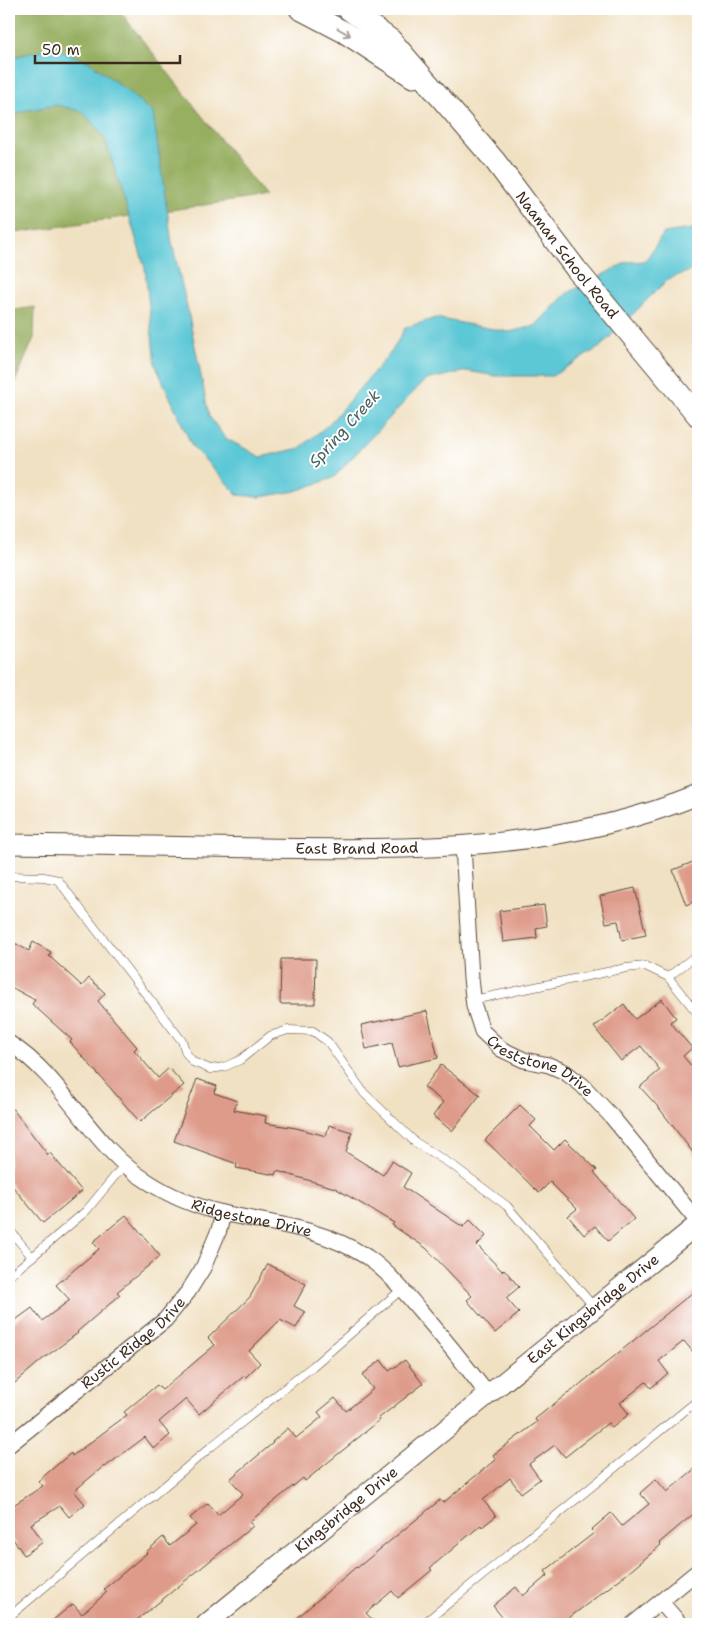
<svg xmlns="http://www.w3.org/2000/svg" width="707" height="1633" font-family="'Shantell Sans',sans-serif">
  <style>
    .forest { fill: #96af60; stroke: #686c3f }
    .water { fill: #5bc7d5; stroke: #4b787a }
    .building { fill: #de9b8a }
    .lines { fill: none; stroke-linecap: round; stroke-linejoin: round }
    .service-casing { stroke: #564537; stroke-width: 9 }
    .minor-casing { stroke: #564537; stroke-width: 17 }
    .tertiary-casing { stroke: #564537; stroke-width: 21 }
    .secondary-casing { stroke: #564537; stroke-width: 23 }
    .service { stroke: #fff; stroke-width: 8 }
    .minor { stroke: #fff; stroke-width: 15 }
    .tertiary { stroke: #fff; stroke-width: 19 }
    .secondary { stroke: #fff; stroke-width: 21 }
    .oneway { stroke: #a79f9a }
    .labels { text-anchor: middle; stroke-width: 4; stroke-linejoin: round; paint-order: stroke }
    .street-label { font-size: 15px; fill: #3b2a1e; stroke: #fff }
    .water-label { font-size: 16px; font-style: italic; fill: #46615e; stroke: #fff }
  </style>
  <rect width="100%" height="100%" fill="#fff"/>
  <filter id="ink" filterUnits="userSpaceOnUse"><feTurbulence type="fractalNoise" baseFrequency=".02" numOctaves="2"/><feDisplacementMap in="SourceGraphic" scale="10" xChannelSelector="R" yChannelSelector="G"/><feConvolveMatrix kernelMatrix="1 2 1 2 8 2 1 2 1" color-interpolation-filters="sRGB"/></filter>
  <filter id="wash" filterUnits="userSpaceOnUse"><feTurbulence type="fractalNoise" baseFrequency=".0096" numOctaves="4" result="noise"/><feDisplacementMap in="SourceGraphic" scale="20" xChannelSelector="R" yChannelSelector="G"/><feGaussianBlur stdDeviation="1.12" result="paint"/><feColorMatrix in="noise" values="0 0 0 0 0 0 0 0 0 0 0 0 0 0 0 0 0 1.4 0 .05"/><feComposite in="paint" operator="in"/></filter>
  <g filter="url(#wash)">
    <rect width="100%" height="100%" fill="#f1e1c3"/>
    <g class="forest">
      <polygon points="9,9 118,9 265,196 9,234"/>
      <polygon points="35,307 34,338 14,384 9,391 9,311"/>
    </g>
    <polygon class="water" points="52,48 88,61 126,90 153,113 172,243 188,311 209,416 225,438 261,457 300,448 329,424 392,351 405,328 435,318 509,332 535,326 566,294 627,262 645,261 664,233 698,228 698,271 690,271 668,279 600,347 552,376 496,376 467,371 425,380 333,478 296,491 260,497 238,495 192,446 155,364 145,268 105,138 83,112 57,105 23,111 9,117 9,58"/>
    <g id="blocks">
      <g class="building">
        <polygon points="698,860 698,900 686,905 673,870"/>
        <polygon points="635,888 646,935 622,940 618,921 606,923 600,896"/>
        <polygon points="544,905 547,926 536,928 537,938 503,942 499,911"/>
        <polygon points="9,940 29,951 33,942 51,952 49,956 82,986 89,978 105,993 98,1001 137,1047 134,1050 158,1078 169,1068 184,1085 140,1122 70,1042 72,1040 32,1004 35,1000 9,986"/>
        <polygon points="281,959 316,959 315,1004 280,1004"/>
        <polygon points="662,999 676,1018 670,1022 692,1048 683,1056 698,1074 698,1159 659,1108 640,1087 660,1070 641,1046 621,1061 594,1027 624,1004 635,1019"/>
        <polygon points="427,1011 438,1058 398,1067 392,1043 366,1049 361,1025"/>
        <polygon points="441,1065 480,1095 452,1131 433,1116 443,1102 424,1087"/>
        <polygon points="197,1079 217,1086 214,1093 237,1101 234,1110 266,1116 265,1123 296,1128 326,1136 329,1125 352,1132 346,1152 383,1175 392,1161 411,1173 403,1187 463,1227 470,1220 486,1236 477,1245 502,1271 504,1269 519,1287 506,1298 519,1313 495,1333 467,1300 472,1296 426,1248 392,1225 394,1223 335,1188 277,1171 276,1175 236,1168 237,1164 174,1141"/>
        <polygon points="9,1104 48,1155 50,1153 82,1191 43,1223 9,1182"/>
        <polygon points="520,1105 536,1120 530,1126 554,1150 565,1139 597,1170 594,1172 634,1219 608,1241 595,1226 584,1235 568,1216 577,1209 550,1182 539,1193 485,1140"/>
        <polygon points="126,1215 160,1256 117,1292 120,1295 77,1332 78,1333 44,1358 9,1388 9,1325 32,1308 42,1321 70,1300 56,1285 99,1249 93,1242"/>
        <polygon points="268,1264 306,1284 294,1306 305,1312 296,1328 280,1320 249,1351 260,1363 246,1377 244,1376 199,1414 186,1399 159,1422 170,1435 154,1449 145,1437 105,1467 104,1466 74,1491 85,1504 69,1517 60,1506 31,1524 43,1542 24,1555 9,1533 9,1508 43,1486 38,1481 71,1453 72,1456 127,1415 124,1412 157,1385 162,1390 215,1345 208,1338 250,1297"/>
        <polygon points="698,1288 698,1358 684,1341 659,1361 668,1373 651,1388 646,1382 620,1403 629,1414 612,1428 608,1423 565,1457 555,1445 529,1464 540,1479 521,1493 510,1478 483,1500 496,1516 482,1527 481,1525 430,1568 432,1570 398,1598 392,1591 366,1613 376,1624 290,1624 356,1567 357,1568 440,1500 443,1503 496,1459 493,1455 537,1422 535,1419 568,1393 568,1394"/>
        <polygon points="381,1360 389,1371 405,1360 423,1384 379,1418 380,1420 305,1481 303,1478 249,1522 253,1526 132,1624 48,1624 73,1604 82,1614 107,1592 104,1589 147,1553 146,1552 163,1537 170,1546 196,1525 190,1518 208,1503 218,1515 243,1494 230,1479 273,1443 272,1442 288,1428 296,1438 322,1417 318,1412 335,1398 346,1411 373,1389 362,1375"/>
        <polygon points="698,1466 698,1510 659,1543 661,1545 628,1573 561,1624 508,1624 493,1606 516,1587 523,1596 548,1575 545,1571 594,1533 591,1530 611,1513 622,1526 649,1504 640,1493 656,1479 667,1492"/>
      </g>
    </g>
  </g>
  <g filter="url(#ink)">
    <use href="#blocks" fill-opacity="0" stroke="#564537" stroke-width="1"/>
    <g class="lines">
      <g class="service-casing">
        <g id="service">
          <polyline points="9,876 44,877 58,880 182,1041 186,1053 193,1062 210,1069 224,1067 240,1060 270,1036 288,1030 313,1031 328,1042 364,1093 415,1142 455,1167 507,1206 595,1308"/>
          <polyline points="668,977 698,954"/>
          <polyline points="473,1000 626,968 645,966 668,977 698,1014"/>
          <polyline points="9,1229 32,1257 9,1276"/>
          <polyline points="32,1257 86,1211 124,1165"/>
          <polyline points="9,1617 212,1446 313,1366 402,1289"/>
          <polyline points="423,1624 698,1400"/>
        </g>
      </g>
      <g class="minor-casing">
        <g id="minor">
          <path id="s1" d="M463,846L471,978L474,1006L482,1031L501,1049L524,1060L549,1065L565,1072L582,1085L612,1117L698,1222"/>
          <path id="s2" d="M9,1043C65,1078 91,1147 147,1181C170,1196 197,1207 223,1213C252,1220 280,1223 308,1231C328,1237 350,1246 367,1257C387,1271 402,1289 418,1308C442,1336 466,1366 489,1396"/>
          <path id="s3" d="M9,1445L165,1320L188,1292L203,1268L219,1230L223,1213"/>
          <polyline points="661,1602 680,1624"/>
          <polyline points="633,1624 698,1571"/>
        </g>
      </g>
      <g class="tertiary-casing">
        <g id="tertiary">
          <path id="s4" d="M9,844C93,845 178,846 262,848C411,850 558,852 698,795"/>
          <path id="s5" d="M206,1624L698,1224"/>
        </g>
      </g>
      <g class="secondary-casing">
        <g id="secondary">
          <polyline points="300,9 344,32 413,77"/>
          <path id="s6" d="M348,9L391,40L495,161L576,269L698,416"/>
        </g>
      </g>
      <use href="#service" class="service"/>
      <use href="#minor" class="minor"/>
      <use href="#tertiary" class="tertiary"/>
      <use href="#secondary" class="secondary"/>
    </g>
    <defs><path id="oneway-shaft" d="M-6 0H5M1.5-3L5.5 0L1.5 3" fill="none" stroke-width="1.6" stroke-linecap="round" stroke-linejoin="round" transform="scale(1.25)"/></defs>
    <use class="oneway" href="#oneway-shaft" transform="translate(344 32) rotate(30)"/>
  </g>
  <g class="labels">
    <g class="street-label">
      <text dy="5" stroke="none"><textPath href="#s6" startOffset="331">Naaman School Road</textPath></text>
      <text dy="5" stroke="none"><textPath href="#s4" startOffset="348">East Brand Road</textPath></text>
      <text dy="5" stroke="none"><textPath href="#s1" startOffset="256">Creststone Drive</textPath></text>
      <text dy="5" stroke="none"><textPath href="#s2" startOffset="308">Ridgestone Drive</textPath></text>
      <text dy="5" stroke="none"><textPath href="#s5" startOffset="499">East Kingsbridge Drive</textPath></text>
      <text dy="5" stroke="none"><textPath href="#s3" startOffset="161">Rustic Ridge Drive</textPath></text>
      <text dy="5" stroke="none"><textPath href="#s5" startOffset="181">Kingsbridge Drive</textPath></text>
    </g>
    <g class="water-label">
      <text transform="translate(344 428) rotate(-48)" y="6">Spring Creek</text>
    </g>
  </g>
  <rect width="707" height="1633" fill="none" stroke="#fff" stroke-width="30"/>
  <path d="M35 55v8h145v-8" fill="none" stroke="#3b2a1e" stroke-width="2.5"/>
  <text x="42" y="55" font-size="15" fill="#3b2a1e" stroke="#ffffff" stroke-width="4" paint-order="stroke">50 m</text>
</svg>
